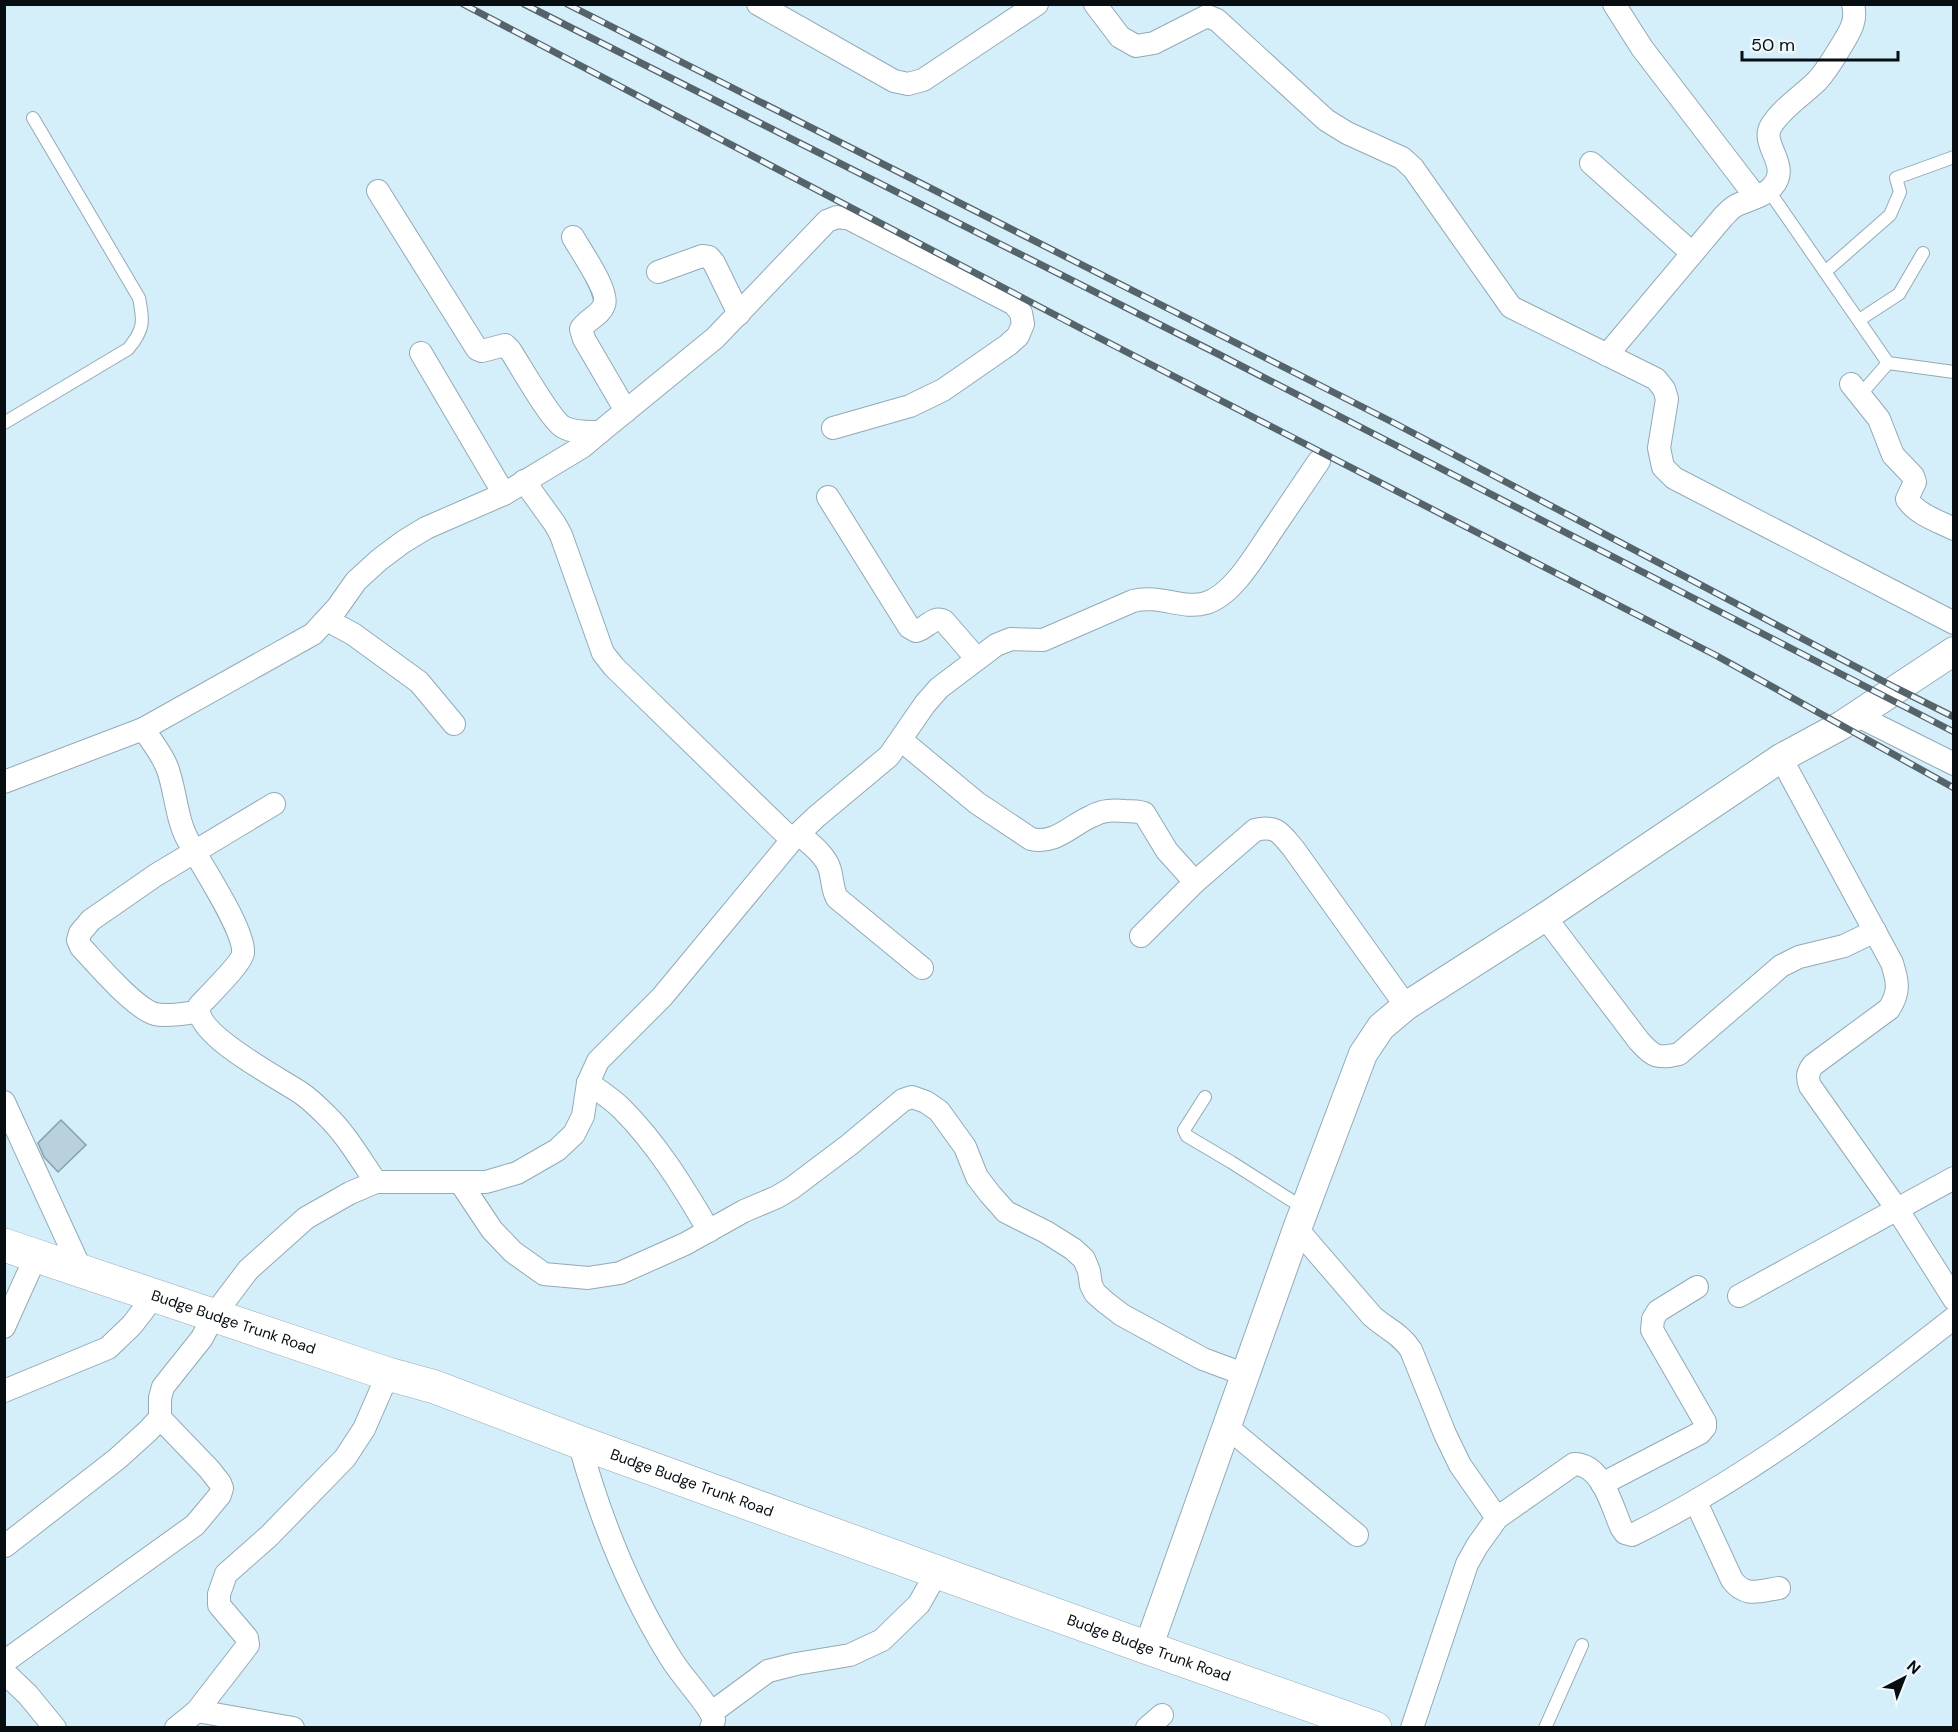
<svg xmlns="http://www.w3.org/2000/svg" width="1958" height="1732" font-family="'DM Sans',sans-serif">
  <style>
    .building { fill: #b8d1dd; stroke: #88a0ac; stroke-width: 1.5 }
    .lines { fill: none; stroke-linecap: round; stroke-linejoin: round }
    .service-casing { stroke: #92aab6; stroke-width: 14 }
    .minor-casing { stroke: #92aab6; stroke-width: 24 }
    .tertiary-casing { stroke: #92aab6; stroke-width: 30 }
    .secondary-casing { stroke: #92aab6; stroke-width: 34 }
    .service { stroke: #fff; stroke-width: 12 }
    .minor { stroke: #fff; stroke-width: 22 }
    .tertiary { stroke: #fff; stroke-width: 28 }
    .secondary { stroke: #fff; stroke-width: 33 }
    .rail-casing { stroke: #55646b; stroke-width: 7 }
    .rail { stroke: #eef8fd; stroke-width: 4.5; stroke-dasharray: 14; stroke-linecap: butt }
    .labels { text-anchor: middle; stroke-width: 4.5; stroke-linejoin: round; paint-order: stroke }
    .street-label { font-size: 15px; fill: #060e12; stroke: #eef8fd }
  </style>
  <rect width="100%" height="100%" fill="#d4eefa"/>
  <polygon class="building" points="61,1120 86,1145 58,1172 44,1157 38,1143"/>
  <g class="lines">
    <g class="service-casing">
      <g id="service">
        <polyline points="1769,191 1888,363 1860,395"/>
        <polyline points="1825,272 1890,215 1900,192 1896,178 1954,157"/>
        <polyline points="1859,320 1899,294 1923,253"/>
        <polyline points="1888,363 1954,372"/>
        <path d="M4,423L128,349C144,330 144,322 139,298L33,118"/>
        <polyline points="1205,1097 1184,1130 1187,1136 1231,1162 1305,1209"/>
        <polyline points="1545,1728 1582,1645"/>
      </g>
    </g>
    <g class="minor-casing">
      <g id="minor">
        <polyline points="758,4 894,81 908,84 923,80 1037,4"/>
        <polyline points="1095,4 1120,37 1136,46 1154,43 1207,16 1217,20 1326,120 1347,133 1402,158 1413,168 1511,307 1656,379 1664,389 1667,399 1659,448 1663,467 1674,478 1954,623"/>
        <polyline points="1614,4 1642,48 1756,197"/>
        <polyline points="1591,163 1692,253"/>
        <path d="M378,191L477,349L482,351L505,345L510,350C520,365 550,419 563,427C574,433 588,432 600,432"/>
        <path d="M573,237C580,250 610,292 604,305C600,316 587,319 581,329L584,339L626,411"/>
        <polyline points="658,272 702,256 709,257 714,263 739,314"/>
        <polyline points="421,353 504,494"/>
        <path d="M1607,355L1723,217C1727,213 1731,208 1737,205C1748,200 1765,196 1773,186C1791,165 1760,145 1771,126C1782,108 1803,95 1817,81C1828,69 1835,56 1843,43C1851,30 1857,20 1853,4"/>
        <path d="M1851,384L1879,419L1893,455L1913,476L1915,482L1907,499C1916,514 1938,521 1954,529"/>
        <polyline points="524,481 555,524 561,535 603,653 614,667 792,840"/>
        <path d="M828,497L909,627L916,631C926,629 934,615 944,621L977,659"/>
        <polyline points="327,620 353,634 419,682 454,724"/>
        <polyline points="1856,715 1954,764"/>
        <path d="M143,729C152,741 161,753 167,767C176,791 176,820 189,842C201,865 245,930 243,953C242,963 208,996 199,1006C194,1035 279,1078 301,1093C310,1099 318,1107 326,1115C346,1134 360,1159 376,1182"/>
        <path d="M901,740L977,803L1031,839C1055,845 1071,825 1092,816C1103,810 1113,810 1125,811C1132,811 1137,811 1144,813L1167,851L1195,882L1255,830C1277,825 1280,833 1293,848L1406,1006"/>
        <path d="M1781,758L1892,963C1898,982 1900,992 1889,1009L1813,1065C1807,1073 1807,1077 1810,1086L1897,1209L1954,1299"/>
        <polyline points="4,782 143,729 313,634 337,608 356,581 379,560 403,542 426,528 504,494 582,447 600,432 715,338 827,221 837,217 850,219 1014,304 1021,313 1023,324 1018,336 1008,345 943,390 910,406 833,428"/>
        <path d="M799,834C810,844 826,855 830,870C833,881 832,889 837,898L922,968"/>
        <path d="M1545,917L1639,1041C1653,1057 1658,1059 1679,1054L1781,966L1799,957L1844,946L1875,931"/>
        <polyline points="1141,936 1195,882"/>
        <path d="M198,1012C185,1013 168,1017 155,1014C134,1008 97,964 81,947L78,940L80,933L91,920L156,875L274,804"/>
        <path d="M588,1083C600,1091 612,1099 622,1109C657,1144 684,1188 709,1231"/>
        <polyline points="4,1102 82,1272"/>
        <polyline points="460,1182 492,1230 513,1252 544,1274 588,1278 620,1273 685,1244 744,1211 777,1197 792,1188 849,1145 903,1100 912,1097 926,1102 939,1111 965,1147 977,1177 990,1194 1006,1212 1046,1232 1073,1249 1084,1259 1089,1271 1091,1285 1095,1293 1105,1302 1122,1315 1203,1359 1246,1375"/>
        <path d="M1297,1229L1372,1316C1385,1328 1401,1334 1411,1350L1445,1434L1460,1465L1497,1518"/>
        <polyline points="1739,1296 1954,1178"/>
        <polyline points="4,1327 36,1256"/>
        <polyline points="4,1391 108,1348 132,1325 155,1295"/>
        <polyline points="1227,1427 1357,1535"/>
        <path d="M579,1442C600,1518 629,1591 670,1657C682,1677 699,1693 711,1713L714,1720L711,1728"/>
        <polyline points="1602,1484 1700,1433 1705,1427 1705,1422 1652,1330 1653,1319 1658,1311 1697,1287"/>
        <path d="M1696,1502L1732,1580C1746,1598 1759,1591 1779,1588"/>
        <path d="M5,1546L117,1459L148,1431L160,1418V1398L163,1387L202,1338L214,1315L248,1270L306,1218L350,1193L376,1182H486L517,1173L557,1150L574,1134L583,1116L588,1083L598,1061L662,997L792,840L816,817L889,756L925,704L939,688L996,645L1011,639L1043,640L1133,601C1160,594 1182,610 1206,603C1235,594 1258,550 1275,526C1290,504 1304,483 1319,461"/>
        <polyline points="4,1662 195,1525 220,1495 222,1488 220,1483 209,1469 160,1418"/>
        <polyline points="4,1672 28,1695 55,1728"/>
        <polyline points="197,1711 293,1728"/>
        <polyline points="711,1713 768,1671 796,1664 850,1655 882,1640 919,1604 937,1572"/>
        <polyline points="176,1728 197,1711 248,1645 247,1638 219,1605 219,1594 226,1574 269,1536 345,1458 364,1429 388,1374"/>
        <polyline points="1147,1728 1162,1715"/>
        <path d="M1412,1728L1467,1564L1477,1546L1497,1518L1574,1464C1602,1464 1612,1506 1621,1527L1625,1533L1632,1535C1748,1478 1852,1398 1954,1318"/>
      </g>
    </g>
    <g class="tertiary-casing">
      <polyline id="tertiary" points="1148,1648 1297,1229 1363,1054 1381,1027 1406,1006 1545,917 1781,758 1842,725 1954,651"/>
    </g>
    <g class="secondary-casing">
      <g id="secondary">
        <path id="s1" d="M4,1245L388,1374L435,1387L579,1442L937,1572L1148,1648L1375,1728"/>
      </g>
    </g>
    <use href="#service" class="service"/>
    <use href="#minor" class="minor"/>
    <use href="#tertiary" class="tertiary"/>
    <use href="#secondary" class="secondary"/>
    <g class="rail-casing">
      <g id="rail">
        <polyline points="463,4 1082,329 1717,656 1954,788"/>
        <polyline points="524,4 1220,355 1954,732"/>
        <polyline points="567,4 1396,424 1896,688 1954,717"/>
      </g>
    </g>
    <use href="#rail" class="rail"/>
  </g>
  <g class="labels">
    <g class="street-label">
      <text dy="5" stroke="none"><textPath href="#s1" startOffset="242">Budge Budge Trunk Road</textPath></text>
      <text dy="5" stroke="none"><textPath href="#s1" startOffset="728">Budge Budge Trunk Road</textPath></text>
      <text dy="5" stroke="none"><textPath href="#s1" startOffset="1214">Budge Budge Trunk Road</textPath></text>
    </g>
  </g>
  <rect width="1958" height="1732" fill="none" stroke="#060e12" stroke-width="12"/>
  <g transform="translate(1904 1678) rotate(42)" stroke="#eef8fd" stroke-width="4.5" paint-order="stroke">
  <path d="M0-4.5L10 22L0 15L-10 22Z" fill="#060e12"/>
  <text y="-9" font-size="16" font-weight="bold" text-anchor="middle" fill="#060e12">N</text>
  </g>
  <path d="M1742 51v9h156v-9" fill="none" stroke="#060e12" stroke-width="3"/>
  <text x="1751" y="51" font-size="18" fill="#060e12" stroke="#eef8fd" stroke-width="4.5" paint-order="stroke">50 m</text>
</svg>
